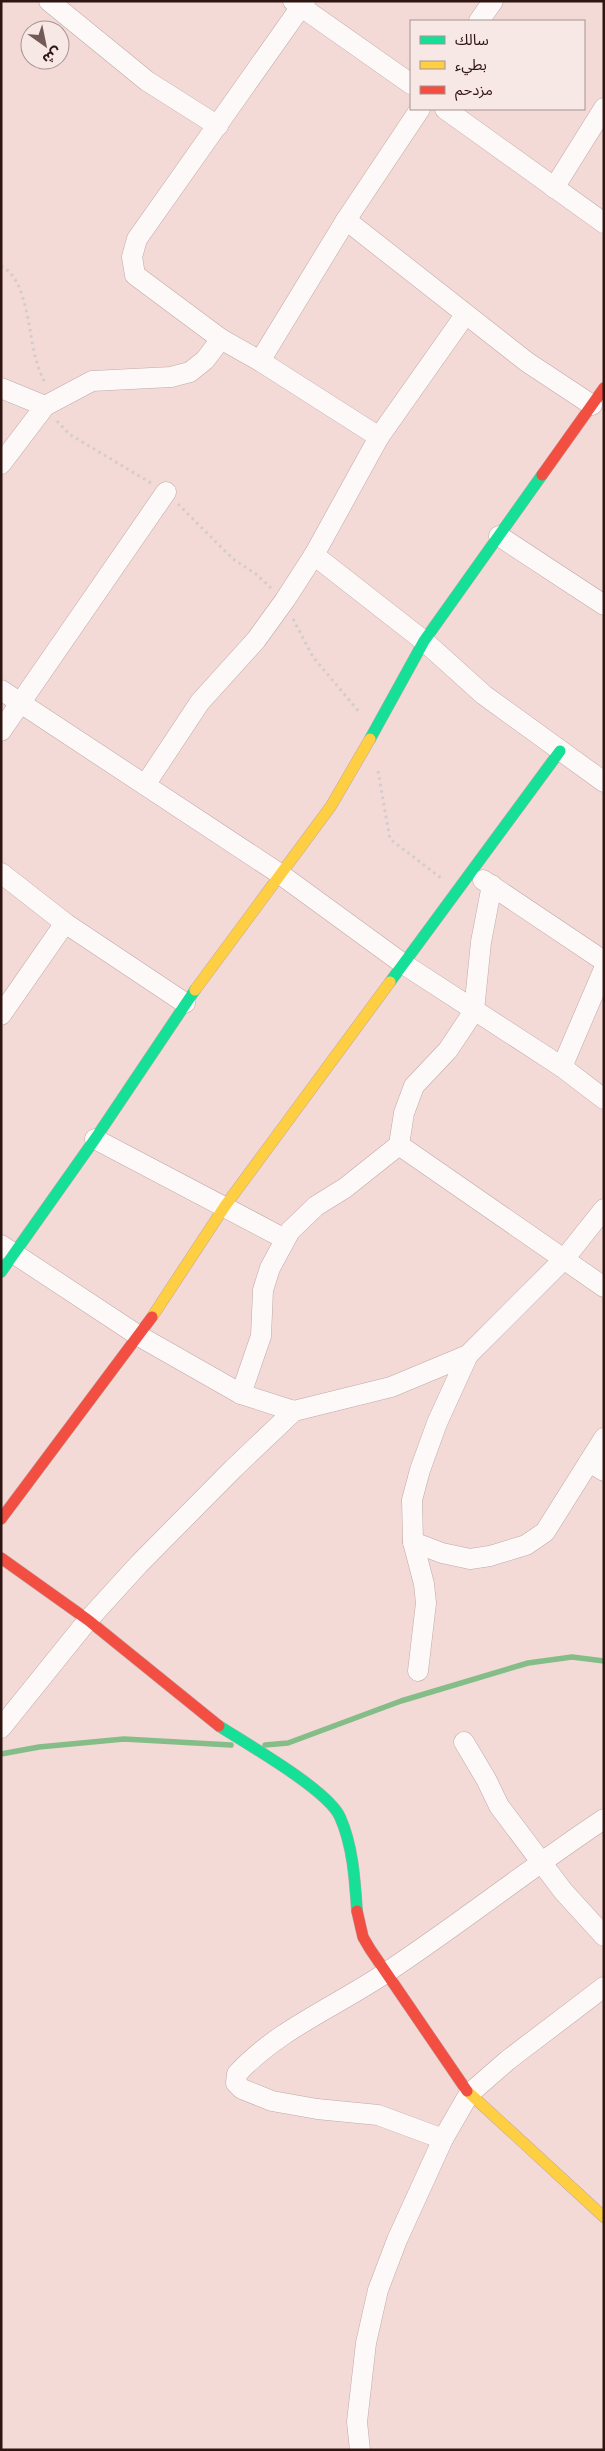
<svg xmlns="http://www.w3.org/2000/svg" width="605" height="2451" font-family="'Roboto Condensed','Noto Sans Arabic',sans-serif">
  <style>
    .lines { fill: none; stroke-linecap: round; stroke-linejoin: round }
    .stream { stroke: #85bd88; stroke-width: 5.5 }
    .street-casing { stroke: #c0a8a6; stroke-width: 21 }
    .fast-casing { stroke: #c0a8a6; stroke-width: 12 }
    .slow-casing { stroke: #c0a8a6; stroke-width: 12 }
    .jam-casing { stroke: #c0a8a6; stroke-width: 12 }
    .path { stroke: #d4cccb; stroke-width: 3; stroke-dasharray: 2.5 4; stroke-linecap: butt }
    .street { stroke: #fdf9f9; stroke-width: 20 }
    .fast { stroke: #16e098; stroke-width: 11 }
    .slow { stroke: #ffcf43; stroke-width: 11 }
    .jam { stroke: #f24e42; stroke-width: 11 }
  </style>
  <rect width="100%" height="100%" fill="#f3dad7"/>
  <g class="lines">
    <g class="stream">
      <polyline points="265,1745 288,1743 401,1701 528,1663 572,1657 604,1661"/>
      <polyline points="1,1754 39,1747 124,1739 231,1745"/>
    </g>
    <g class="street-casing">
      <g id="street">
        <polyline points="49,1 147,81 218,126"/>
        <polyline points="293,1 411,84"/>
        <polyline points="305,1 137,239 132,257 135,275 221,339 260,361 379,437"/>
        <polyline points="479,21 493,1"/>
        <polyline points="445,109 604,223"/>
        <polyline points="554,188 604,108"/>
        <polyline points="346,220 527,362 592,405"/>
        <polyline points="260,361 346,220 420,109"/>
        <polyline points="1,388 45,406"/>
        <polyline points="1,464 45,406 92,381 171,377 190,372 205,360 221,339"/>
        <polyline points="499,536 604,605"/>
        <polyline points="314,555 424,641 484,695 604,782"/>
        <polyline points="1,690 280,874 402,963 562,1067 604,1099"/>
        <polyline points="1,731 166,492"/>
        <polyline points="145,785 200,702 256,640 285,600 314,555 379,437 465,315"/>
        <polyline points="1,873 65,923 185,1003"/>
        <polyline points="483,880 604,961"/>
        <polyline points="1,1015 65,923"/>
        <polyline points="562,1067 604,969"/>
        <polyline points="95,1139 285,1239"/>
        <polyline points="399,1145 604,1287"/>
        <polyline points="1,1245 139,1336 241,1394 294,1411"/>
        <polyline points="241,1394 261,1336 263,1290 270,1268 290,1231 316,1206 345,1188 399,1145 404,1113 414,1086 448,1050 474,1011 481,942 492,885"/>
        <polyline points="589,1462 604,1471"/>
        <polyline points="413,1542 442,1553 470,1559 490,1556 526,1545 545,1532 604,1438"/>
        <polyline points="418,1671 426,1603 424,1584 413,1542 412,1500 420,1470 437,1423 468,1355"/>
        <polyline points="1,1728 88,1620 139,1564 233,1469 294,1411 391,1387 468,1355 565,1258 604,1209"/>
        <polyline points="464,1742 486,1779 499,1806 563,1891 604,1936"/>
        <path d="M443,2139L378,2115L317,2109L272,2101L242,2089L236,2083L237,2074C278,2029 337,2006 387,1972C461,1923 530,1868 604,1819"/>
        <polyline points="360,2450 357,2422 366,2343 378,2290 397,2240 443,2139 469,2094 508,2060 604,1987"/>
      </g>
    </g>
    <g class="fast-casing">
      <g id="fast">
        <polyline points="370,739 424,641 542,475"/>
        <polyline points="390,982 560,751"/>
        <polyline points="1,1272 95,1139 195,990"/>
        <path d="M219,1726C247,1744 328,1790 340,1817C353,1846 355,1881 357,1911"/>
      </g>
    </g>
    <g class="slow-casing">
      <g id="slow">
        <polyline points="195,990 331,806 370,739"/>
        <polyline points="152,1317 225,1206 390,982"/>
        <polyline points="467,2091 604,2217"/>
      </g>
    </g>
    <g class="jam-casing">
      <g id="jam">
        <polyline points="542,475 604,388"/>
        <polyline points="1,1519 152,1317"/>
        <polyline points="1,1558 88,1620 219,1726"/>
        <polyline points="357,1911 363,1937 370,1949 467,2091"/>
      </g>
    </g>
    <g class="path">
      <path d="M1,266C29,280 28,336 37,363C39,371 43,378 46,385"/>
      <polyline points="57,421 69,434 151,483"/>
      <polyline points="178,504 233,559 256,574 271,588"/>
      <polyline points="293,619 313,657 360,713"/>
      <polyline points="378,771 390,839 441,878"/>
    </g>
    <use href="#street" class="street"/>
    <use href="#fast" class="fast"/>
    <use href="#slow" class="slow"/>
    <use href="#jam" class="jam"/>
  </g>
  <rect width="605" height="2451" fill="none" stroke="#2f1512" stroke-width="5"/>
  <rect x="410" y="20" width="175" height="90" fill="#f7e7e5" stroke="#a79391"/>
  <rect x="420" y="36" width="25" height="8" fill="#16e098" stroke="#a79391"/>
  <text x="455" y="45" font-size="15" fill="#2f1512">سالك</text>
  <rect x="420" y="61" width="25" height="8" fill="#ffcf43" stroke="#a79391"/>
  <text x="455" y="70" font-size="15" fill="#2f1512">بطيء</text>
  <rect x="420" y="86" width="25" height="8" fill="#f24e42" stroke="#a79391"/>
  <text x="455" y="95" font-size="15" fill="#2f1512">مزدحم</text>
  <g transform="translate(45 45) rotate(147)"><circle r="24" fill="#f7e7e5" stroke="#a79391"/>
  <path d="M0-4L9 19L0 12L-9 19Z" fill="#745a57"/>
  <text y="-8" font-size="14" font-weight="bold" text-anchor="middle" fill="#2f1512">ش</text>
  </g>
</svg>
